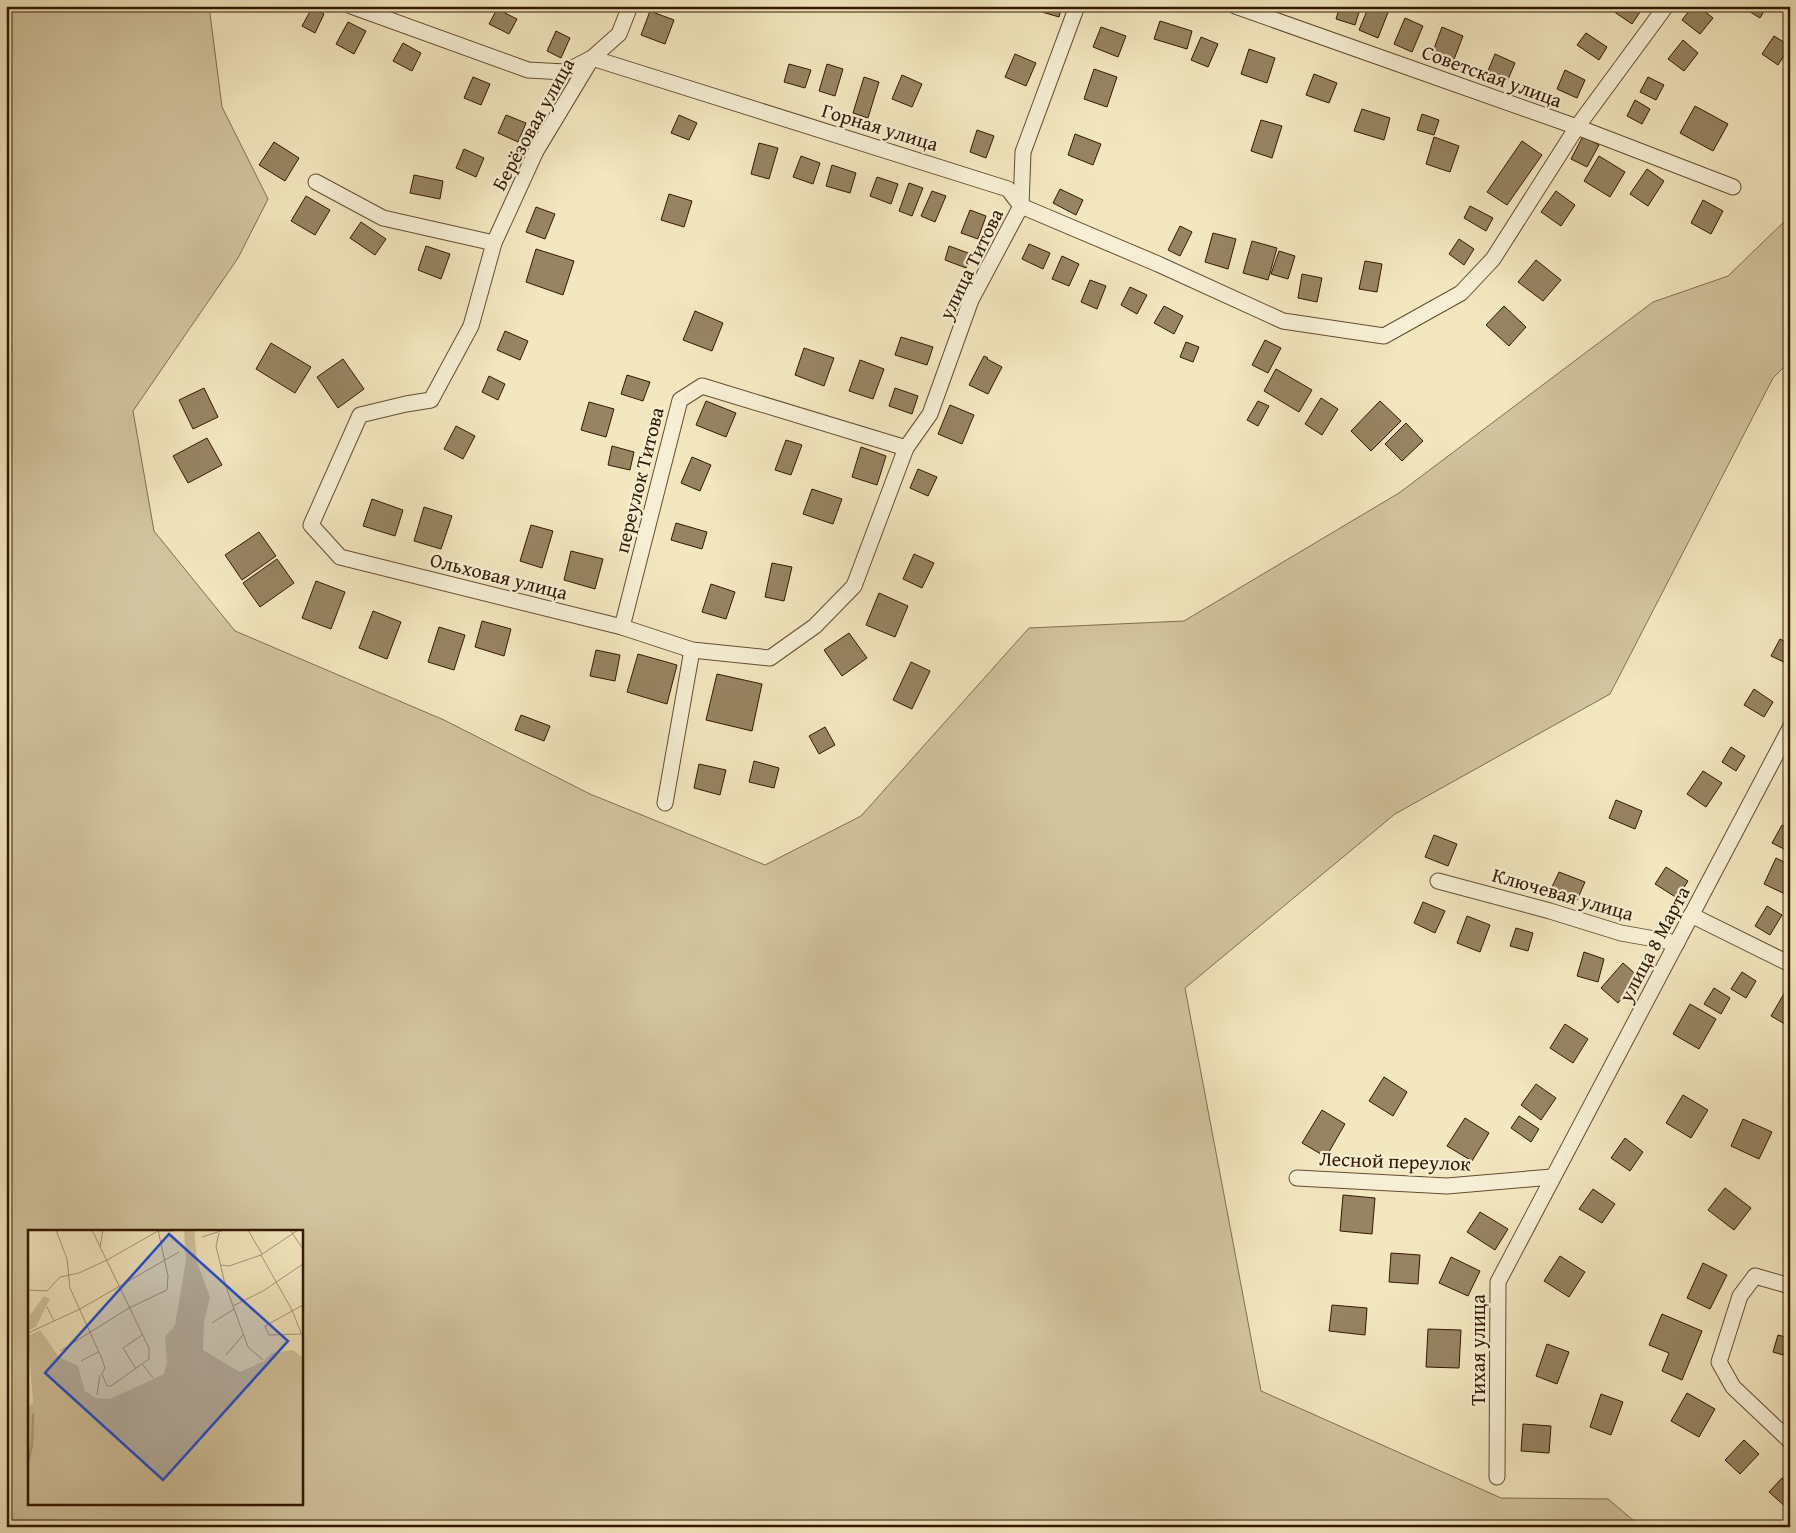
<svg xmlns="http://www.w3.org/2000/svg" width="1796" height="1533" font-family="'Gentium Book Plus',serif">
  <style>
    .green { fill: #d2c49f; stroke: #826e50; fill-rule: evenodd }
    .building { fill: #978463; stroke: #331800 }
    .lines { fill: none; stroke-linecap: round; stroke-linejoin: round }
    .street-casing { stroke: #634c30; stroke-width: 17 }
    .street { stroke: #f7efd5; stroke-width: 15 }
    .labels { text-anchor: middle; stroke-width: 4.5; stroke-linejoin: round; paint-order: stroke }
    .street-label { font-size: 20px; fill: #331800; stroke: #f7efd5 }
    .inset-river { fill: none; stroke: #b2a17e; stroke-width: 2.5 }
    .inset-road { fill: none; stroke: #a69473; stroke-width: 1 }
    .view { fill: #1d4ed8; fill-opacity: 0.15; stroke: #1d4ed8; stroke-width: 2.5 }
    .inset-edge { fill: none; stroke: #331800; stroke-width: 2.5 }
  </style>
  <rect width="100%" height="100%" fill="#f3e7bf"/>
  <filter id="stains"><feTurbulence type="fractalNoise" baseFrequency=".004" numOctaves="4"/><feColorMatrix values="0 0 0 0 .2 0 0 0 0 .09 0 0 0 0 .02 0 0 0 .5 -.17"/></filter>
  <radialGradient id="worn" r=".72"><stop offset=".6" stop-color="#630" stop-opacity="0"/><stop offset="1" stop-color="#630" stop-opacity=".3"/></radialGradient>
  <path class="green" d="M6,6H209L222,107L268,199L238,258L133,411L154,531L235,631L444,720L590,794L765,865L861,816L1029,628L1184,621L1399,493L1653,302L1728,276L1790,216V361L1773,378L1610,694L1395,814L1185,988L1261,1391L1501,1498L1608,1499L1641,1527H6ZM29,1232H301V1504H29Z"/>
  <g class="building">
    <polygon points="1044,6 1062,6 1059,17 1042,12"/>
    <polygon points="1340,6 1361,6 1355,25 1336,19"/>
    <polygon points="1369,6 1380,6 1389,10 1378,38 1359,30"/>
    <polygon points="1616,6 1637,6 1642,9 1632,24 1613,11"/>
    <polygon points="1693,6 1698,6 1713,18 1700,34 1682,20"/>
    <polygon points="1750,6 1767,6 1760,18 1747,10"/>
    <polygon points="312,8 324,14 315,33 302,26"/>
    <polygon points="497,9 517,19 509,34 489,24"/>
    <polygon points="650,11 674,20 665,44 641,35"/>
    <polygon points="1405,18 1423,26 1412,52 1394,44"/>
    <polygon points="1160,21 1192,31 1187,49 1154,39"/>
    <polygon points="348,22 366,31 354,54 336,44"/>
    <polygon points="1101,27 1126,36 1118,57 1093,47"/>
    <polygon points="1442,27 1463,36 1453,62 1432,54"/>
    <polygon points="556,31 570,38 561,58 547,51"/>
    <polygon points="1586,33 1607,47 1599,60 1577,45"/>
    <polygon points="1774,36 1790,46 1778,65 1762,54"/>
    <polygon points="1201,37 1218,44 1208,67 1191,60"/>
    <polygon points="1683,40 1698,53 1684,71 1668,59"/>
    <polygon points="403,43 421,53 412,71 393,61"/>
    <polygon points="1249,49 1275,58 1267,83 1241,74"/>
    <polygon points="1015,54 1036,63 1026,86 1005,77"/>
    <polygon points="1495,54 1515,63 1507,82 1487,73"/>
    <polygon points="789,64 811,70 805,88 784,82"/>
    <polygon points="827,64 843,69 835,96 819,91"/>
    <polygon points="1094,69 1117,77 1107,107 1084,99"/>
    <polygon points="1565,70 1585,80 1577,98 1557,89"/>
    <polygon points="1314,74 1337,83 1329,103 1306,95"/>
    <polygon points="902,75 922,84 912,107 892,99"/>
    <polygon points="473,77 490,84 481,105 464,98"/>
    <polygon points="864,77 879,82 868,118 853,113"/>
    <polygon points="1648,77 1664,85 1656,100 1640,92"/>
    <polygon points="1635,100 1650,109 1642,124 1627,116"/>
    <polygon points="1695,106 1728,124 1713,151 1680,133"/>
    <polygon points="1362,109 1390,118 1384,140 1354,131"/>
    <polygon points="1422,114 1439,120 1434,135 1417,130"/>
    <polygon points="506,115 526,123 518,142 498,133"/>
    <polygon points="679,115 697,123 689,140 671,133"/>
    <polygon points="1261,120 1282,126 1272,158 1251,151"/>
    <polygon points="977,130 994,136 986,158 970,152"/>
    <polygon points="1075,134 1101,144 1093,165 1068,155"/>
    <polygon points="1583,136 1599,145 1587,167 1571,159"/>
    <polygon points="1434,137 1459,146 1450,172 1426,164"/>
    <polygon points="1522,141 1542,155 1507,205 1487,192"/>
    <polygon points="274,142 299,158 285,181 259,165"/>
    <polygon points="759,143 778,148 769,179 751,174"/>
    <polygon points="464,149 484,158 476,177 456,168"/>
    <polygon points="801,156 820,163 813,184 793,177"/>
    <polygon points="1599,156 1625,172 1610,197 1584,181"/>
    <polygon points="832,165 856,173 850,193 826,186"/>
    <polygon points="1647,169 1664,181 1648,206 1630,194"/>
    <polygon points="414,175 443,181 440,199 410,193"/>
    <polygon points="877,177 898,184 891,204 870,196"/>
    <polygon points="909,183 923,188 912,216 899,211"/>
    <polygon points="1060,189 1083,200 1076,215 1053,203"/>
    <polygon points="932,191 946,196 935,222 921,216"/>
    <polygon points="1556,191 1575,205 1561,226 1541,212"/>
    <polygon points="669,194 692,201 684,227 661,220"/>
    <polygon points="306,196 330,210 315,235 291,221"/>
    <polygon points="1703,200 1723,211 1711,234 1691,223"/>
    <polygon points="1470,206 1493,218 1486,231 1464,218"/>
    <polygon points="536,207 555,214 545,239 526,232"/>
    <polygon points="970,210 986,216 978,239 961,233"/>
    <polygon points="361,222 386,239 375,255 350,238"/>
    <polygon points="1180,226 1192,232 1180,256 1168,250"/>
    <polygon points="1213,233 1236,239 1228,269 1205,262"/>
    <polygon points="1459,239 1474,249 1464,265 1449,254"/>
    <polygon points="1252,241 1277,248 1268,280 1243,273"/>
    <polygon points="1029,244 1050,253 1043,269 1022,259"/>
    <polygon points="426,246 450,254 441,279 418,270"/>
    <polygon points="949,246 971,254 966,268 945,260"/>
    <polygon points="536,249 574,261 563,295 526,282"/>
    <polygon points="1279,251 1295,256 1288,279 1271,274"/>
    <polygon points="1062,256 1079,264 1069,286 1052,279"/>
    <polygon points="1536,260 1561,280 1543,301 1518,282"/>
    <polygon points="1365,261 1382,264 1377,292 1359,289"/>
    <polygon points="1302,274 1322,278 1317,302 1298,298"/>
    <polygon points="1090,280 1106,286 1097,309 1081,302"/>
    <polygon points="1130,287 1147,295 1137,314 1121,305"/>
    <polygon points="1164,306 1183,316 1174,334 1154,323"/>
    <polygon points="1504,306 1526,327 1509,346 1486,325"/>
    <polygon points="695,311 723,323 712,351 683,340"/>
    <polygon points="505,331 528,341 520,360 497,350"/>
    <polygon points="901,337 933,347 927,365 895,355"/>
    <polygon points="1265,340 1281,348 1268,373 1252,365"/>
    <polygon points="1186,342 1199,347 1193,362 1180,357"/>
    <polygon points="271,343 311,367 295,393 256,369"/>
    <polygon points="804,348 834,358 824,386 795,375"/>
    <polygon points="984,356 988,358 987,359 1002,367 988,394 969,385"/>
    <polygon points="343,359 364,389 338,408 317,377"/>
    <polygon points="860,360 884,369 873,399 849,391"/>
    <polygon points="1276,369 1312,390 1299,412 1264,391"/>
    <polygon points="627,375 650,382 643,401 621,394"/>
    <polygon points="489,376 505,384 498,400 482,392"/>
    <polygon points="204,388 218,417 193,429 179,400"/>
    <polygon points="895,388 918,396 912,414 889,406"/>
    <polygon points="1321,398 1338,409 1322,435 1305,424"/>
    <polygon points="706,401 736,413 726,437 696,425"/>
    <polygon points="1258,401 1269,406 1258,426 1247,420"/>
    <polygon points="1380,401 1401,421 1371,451 1351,431"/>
    <polygon points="589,402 614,409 606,437 581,430"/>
    <polygon points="950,405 974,415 962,444 938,434"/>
    <polygon points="1406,423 1423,441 1402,461 1385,444"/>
    <polygon points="456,426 475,436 463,459 444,449"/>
    <polygon points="207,438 222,465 188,483 173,456"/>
    <polygon points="786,440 802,445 791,475 775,470"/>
    <polygon points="612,446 634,452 630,470 608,465"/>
    <polygon points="861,447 886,456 877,485 852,477"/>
    <polygon points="692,457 711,465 700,491 681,483"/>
    <polygon points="918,469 937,477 928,496 910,488"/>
    <polygon points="812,489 842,499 833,524 803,514"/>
    <polygon points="372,499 403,510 395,536 363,526"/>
    <polygon points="424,507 452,516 441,549 414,541"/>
    <polygon points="676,523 707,532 702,549 671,540"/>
    <polygon points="531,525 553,531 542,568 520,561"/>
    <polygon points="259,532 276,556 242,580 225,555"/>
    <polygon points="571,551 603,559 595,589 564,580"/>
    <polygon points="914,554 934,563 922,588 903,579"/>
    <polygon points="277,559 294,583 260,607 243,583"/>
    <polygon points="772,563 792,567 784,601 765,597"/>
    <polygon points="316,581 345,592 331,629 302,618"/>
    <polygon points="711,584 735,592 726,619 702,612"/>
    <polygon points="879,593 908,606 895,637 866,625"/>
    <polygon points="373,611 401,622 387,659 359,648"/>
    <polygon points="482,621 511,629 504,656 475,647"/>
    <polygon points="439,627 465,635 454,670 428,662"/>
    <polygon points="849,633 867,658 842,676 824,650"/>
    <polygon points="1780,639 1790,644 1790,665 1771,656"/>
    <polygon points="596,650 620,655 615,681 590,676"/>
    <polygon points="638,654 677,665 667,704 627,692"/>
    <polygon points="911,662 930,671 912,709 893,700"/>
    <polygon points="717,674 762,684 752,731 706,720"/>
    <polygon points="1754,689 1773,702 1764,717 1744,705"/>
    <polygon points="521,715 550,726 544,741 515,730"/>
    <polygon points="825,727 835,745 819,754 809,736"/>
    <polygon points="1731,747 1745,756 1736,771 1722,762"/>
    <polygon points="754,761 779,768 774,788 749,782"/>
    <polygon points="699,764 726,770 720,795 694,788"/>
    <polygon points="1703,771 1722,783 1706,807 1687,794"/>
    <polygon points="1616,800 1642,811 1635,829 1609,818"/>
    <polygon points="1782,825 1790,829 1790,852 1772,843"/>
    <polygon points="1434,835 1457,844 1448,866 1425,857"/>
    <polygon points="1776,858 1790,865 1790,891 1787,895 1764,884"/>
    <polygon points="1666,867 1688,881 1677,898 1655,884"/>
    <polygon points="1559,872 1585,882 1577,900 1551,889"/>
    <polygon points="1423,902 1445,911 1435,933 1414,923"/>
    <polygon points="1767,906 1782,915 1770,935 1755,926"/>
    <polygon points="1467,916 1490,925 1480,952 1457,943"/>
    <polygon points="1516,928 1533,933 1528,951 1510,946"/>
    <polygon points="1584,952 1604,959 1598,982 1577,976"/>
    <polygon points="1623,963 1639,977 1618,1003 1601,988"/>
    <polygon points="1742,972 1756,981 1746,998 1731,989"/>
    <polygon points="1714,988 1730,998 1721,1014 1704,1004"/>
    <polygon points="1785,992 1790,995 1790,1027 1771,1016"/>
    <polygon points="1690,1004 1716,1019 1699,1049 1673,1034"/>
    <polygon points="1565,1024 1588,1039 1573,1063 1550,1048"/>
    <polygon points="1384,1077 1407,1092 1393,1116 1369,1101"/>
    <polygon points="1536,1084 1556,1098 1541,1120 1521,1105"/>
    <polygon points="1683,1095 1708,1110 1691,1138 1666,1123"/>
    <polygon points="1322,1110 1345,1124 1326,1157 1302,1143"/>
    <polygon points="1519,1116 1539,1129 1531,1142 1511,1128"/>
    <polygon points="1465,1118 1489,1133 1472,1161 1447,1146"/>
    <polygon points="1743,1119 1772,1132 1759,1159 1731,1146"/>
    <polygon points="1625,1138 1643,1152 1630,1171 1611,1158"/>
    <polygon points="1725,1188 1751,1208 1734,1230 1708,1210"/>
    <polygon points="1593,1189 1615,1204 1602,1223 1579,1209"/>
    <polygon points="1343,1195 1375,1198 1372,1234 1340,1231"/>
    <polygon points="1480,1212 1508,1229 1495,1250 1467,1232"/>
    <polygon points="1391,1253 1420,1255 1418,1284 1389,1282"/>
    <polygon points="1560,1256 1585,1272 1569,1297 1544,1281"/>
    <polygon points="1451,1257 1480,1271 1468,1296 1439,1283"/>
    <polygon points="1703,1263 1727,1275 1710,1309 1687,1298"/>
    <polygon points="1332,1305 1367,1308 1365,1335 1329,1331"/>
    <polygon points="1662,1314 1702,1331 1682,1380 1662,1371 1669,1353 1649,1345"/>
    <polygon points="1790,1320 1790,1357 1773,1352 1778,1335 1785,1337"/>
    <polygon points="1428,1329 1461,1330 1459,1368 1426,1367"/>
    <polygon points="1547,1344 1569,1352 1557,1384 1536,1376"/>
    <polygon points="1687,1393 1715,1409 1699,1437 1671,1421"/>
    <polygon points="1601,1394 1623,1402 1611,1435 1590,1427"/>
    <polygon points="1523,1424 1551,1426 1549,1453 1521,1451"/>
    <polygon points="1744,1440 1759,1454 1740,1474 1725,1460"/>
    <polygon points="1782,1478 1790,1485 1790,1507 1788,1509 1769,1492"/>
  </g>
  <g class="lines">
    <g class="street-casing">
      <g id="street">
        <polyline points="351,6 528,70 565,72 592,58 1008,189 1021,206 1158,264 1283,321 1384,336 1461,293 1493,259 1577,127 1666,6"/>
        <polyline points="630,6 619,34 592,58 536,151 494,243 471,326 431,400 406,404 360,415 311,525 340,557 622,627 692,650 770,658 815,626 854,586 906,448 930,414 971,300 1021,206 1023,152 1077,6"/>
        <polyline points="1235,6 1577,127 1733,187"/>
        <polyline points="316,182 383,218 494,243"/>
        <polyline points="622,627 680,400 702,386 906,448"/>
        <polyline points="665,803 692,650"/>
        <polyline points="1438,881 1550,911 1621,933 1677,943"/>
        <polyline points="1691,915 1790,964"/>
        <polyline points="1297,1178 1447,1186 1552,1177"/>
        <polyline points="1790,1286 1755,1276 1740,1296 1719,1362 1733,1387 1790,1441"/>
        <polyline points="1497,1477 1498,1282 1790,728"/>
      </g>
    </g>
    <use href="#street" class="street"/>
  </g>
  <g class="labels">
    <g class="street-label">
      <text transform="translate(1492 76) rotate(20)" y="7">Советская улица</text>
      <text transform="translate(533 124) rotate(-61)" y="7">Берёзовая улица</text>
      <text transform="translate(880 127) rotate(17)" y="7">Горная улица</text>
      <text transform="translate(971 264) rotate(-64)" y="7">улица Титова</text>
      <text transform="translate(639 480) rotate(-76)" y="7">переулок Титова</text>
      <text transform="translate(499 576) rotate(14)" y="7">Ольховая улица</text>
      <text transform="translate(1563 894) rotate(16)" y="7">Ключевая улица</text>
      <text transform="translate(1654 944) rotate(-62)" y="7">улица 8 Марта</text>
      <text transform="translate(1395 1161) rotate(2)" y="7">Лесной переулок</text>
      <text transform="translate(1478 1350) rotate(-90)" y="7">Тихая улица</text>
    </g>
  </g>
  <g transform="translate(28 1230)">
    <rect width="275" height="275" fill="#f3e7bf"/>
    <path d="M156,0H166L169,32L182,67L176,92L175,120L212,142L236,131L244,123L265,120L275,128V275H0V178L5,172L0,106L12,100L31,127L50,136L57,161L68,168L82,169L136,144L139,133L137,107L147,95L158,29ZM16,66L22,69L8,97L1,100L2,85Z" fill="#d2c49f"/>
    <path class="inset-river" d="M0,233L4,215L5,183"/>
    <path class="inset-road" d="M28,0L39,29L42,58L74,129L77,138L74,144L79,156H83L121,129V118L64,0M220,0L234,24M262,0L275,19M191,3L188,16L197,54L220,117L235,130M174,7L196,0M72,17L75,0M233,25L264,80L273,103M193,35L201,36L233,25L270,0M0,60L19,61L32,47L51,43L79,30L130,1H146M275,75L237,96L241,105L273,104L275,107M205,76L235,61L275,34M19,77L26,91M184,93L206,79M0,103L52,79L151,22M32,121L101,78L139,60L140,46L130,0M198,125L215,105M53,131L70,122M115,135L125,148M108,139L95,118L114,105M69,165L72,145"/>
    <path class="view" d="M141,4L260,111L135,250L17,143Z"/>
    <rect width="275" height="275" class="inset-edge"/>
  </g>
  <rect width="1796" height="1533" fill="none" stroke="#f3e7bf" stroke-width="25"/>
  <rect x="8" y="8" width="1781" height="1518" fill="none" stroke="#331800" stroke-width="2.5"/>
  <rect x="12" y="12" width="1771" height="1508" fill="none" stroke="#331800"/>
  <rect width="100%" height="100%" filter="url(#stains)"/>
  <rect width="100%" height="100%" fill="url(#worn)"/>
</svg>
